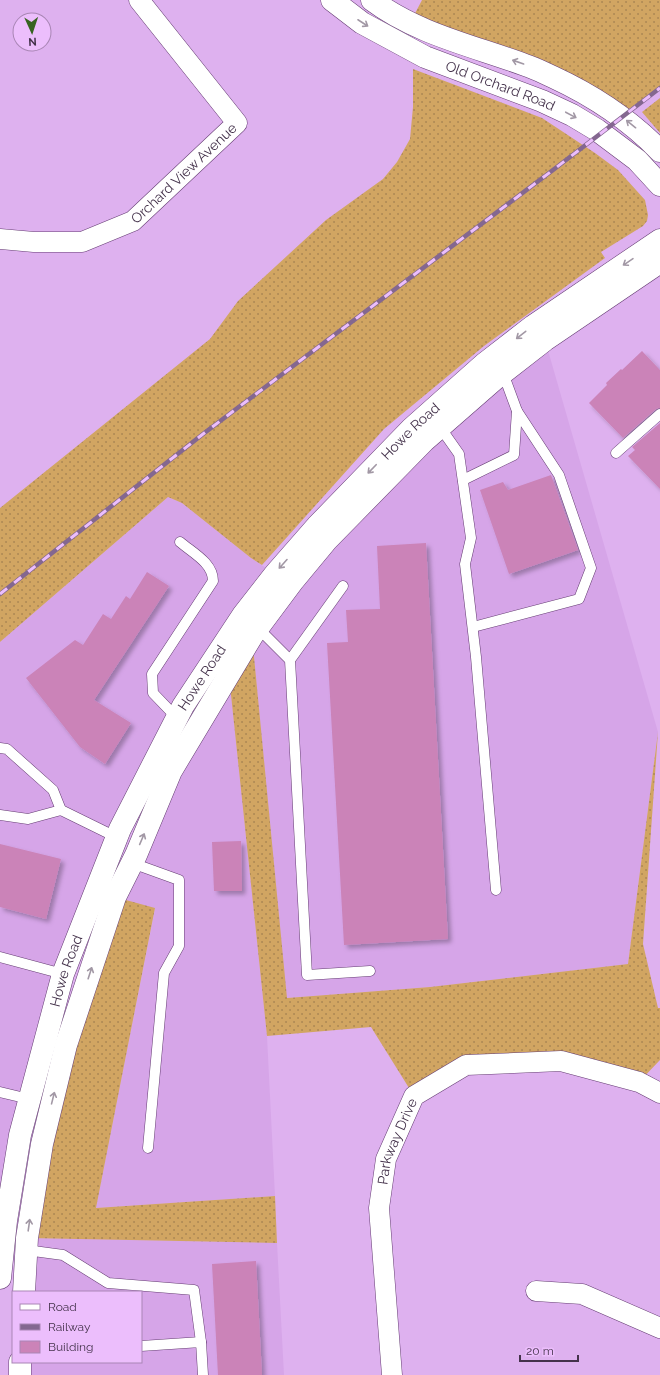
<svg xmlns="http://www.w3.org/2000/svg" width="660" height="1375" font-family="Raleway,sans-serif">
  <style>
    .built { fill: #d6a5e8 }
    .grass { fill: url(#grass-dots) }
    .building { fill: #cb83b8; filter: url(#shadow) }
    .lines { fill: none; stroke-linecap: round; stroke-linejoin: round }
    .service-casing { stroke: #653d73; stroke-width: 11 }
    .minor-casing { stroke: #653d73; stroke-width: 21 }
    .tertiary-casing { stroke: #653d73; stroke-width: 23 }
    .service { stroke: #fff; stroke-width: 10 }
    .minor { stroke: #fff; stroke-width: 20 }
    .tertiary { stroke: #fff; stroke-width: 22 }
    .rail-casing { stroke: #846790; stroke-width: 4.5 }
    .rail { stroke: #ecbefc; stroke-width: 3; stroke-dasharray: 9; stroke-linecap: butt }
    .oneway { stroke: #a298a5 }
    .labels { text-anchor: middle; stroke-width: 4; stroke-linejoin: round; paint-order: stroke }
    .street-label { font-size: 14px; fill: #44324b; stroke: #ecbefc }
  </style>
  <defs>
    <pattern id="grass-dots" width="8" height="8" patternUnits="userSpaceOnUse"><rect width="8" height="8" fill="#d1a562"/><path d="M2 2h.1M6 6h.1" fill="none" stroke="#ab8753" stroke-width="1.8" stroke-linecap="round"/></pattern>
    <filter id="shadow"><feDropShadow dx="3.5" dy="3.5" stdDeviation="2" flood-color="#0004"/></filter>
  </defs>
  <rect width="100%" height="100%" fill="#deb1ef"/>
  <g class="built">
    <polygon points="545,340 658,732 628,964 430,987 286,998 252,636 293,581"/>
    <polygon points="168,497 182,503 251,558 275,574 183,706 63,974 0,1278 0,642"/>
    <polygon points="229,676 267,1036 275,1196 96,1208 155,909 115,897"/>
    <polygon points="27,1238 277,1243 284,1375 20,1375 20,1362 141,1362 141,1292 24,1292"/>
  </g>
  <g class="grass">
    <polygon points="422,0 660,0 660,88 620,115 410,23"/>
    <polygon points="413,69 542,118 595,153 618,170 645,200 648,215 647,221 643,226 601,252 605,258 484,346 384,429 262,565 251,558 182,503 168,497 0,642 0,508 210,339 238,301 326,220 383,179 397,162 410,139 413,107"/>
    <polygon points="660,98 660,133 642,112"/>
    <polygon points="252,636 287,998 430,987 628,964 658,732 643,944 658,1008 660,1008 660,1060 639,1082 561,1061 466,1065 414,1096 371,1027 267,1036 229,676"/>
    <polygon points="115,897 155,908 96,1208 275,1196 277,1243 27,1238"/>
  </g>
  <g class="building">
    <polygon points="642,351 660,370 660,408 656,409 623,438 589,403 607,385 606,383 621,369 622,370"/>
    <polygon points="660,423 660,489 628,456 635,450 632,447"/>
    <polygon points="551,475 578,550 509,574 480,490 503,482 508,490"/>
    <polygon points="426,543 448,939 344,945 327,643 348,642 346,610 380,609 377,546"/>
    <polygon points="147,572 169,586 94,700 131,723 105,764 80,747 26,678 75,640 83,645 103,614 111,619 126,596 130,599"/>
    <polygon points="241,841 242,891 214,891 212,842"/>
    <polygon points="0,844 61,859 46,919 0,907"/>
    <polygon points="256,1261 262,1375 218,1375 212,1264"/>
  </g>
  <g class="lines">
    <g class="service-casing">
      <g id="service">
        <polyline points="440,427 459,454 471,538 465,564 476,657 496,890"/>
        <polyline points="616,453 660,414"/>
        <polyline points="463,480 514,455 517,411 503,373"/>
        <polyline points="473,627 579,599 591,568 559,475 517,411"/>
        <polyline points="258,628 290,660 307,975 370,971"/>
        <polyline points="290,660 343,586"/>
        <path d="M177,718L153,693L152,674L213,581C213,563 193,553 180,542"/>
        <polyline points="0,748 7,749 53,790 61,810"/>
        <polyline points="0,815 28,819 61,810 116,837"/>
        <polyline points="132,863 179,880 179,946 164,973 148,1148"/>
        <polyline points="0,957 63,974"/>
        <polyline points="0,1092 29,1099"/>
        <polyline points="26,1250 63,1255 108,1283 194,1290 201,1342"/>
        <polyline points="141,1346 201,1342 203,1375"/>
      </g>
    </g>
    <g class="minor-casing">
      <g id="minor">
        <path id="s1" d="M0,239L34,242H82L133,221L237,123L139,0"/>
        <polyline points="536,1291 582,1294 660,1328"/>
        <path id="s2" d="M392,1375L379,1208L386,1159L414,1096L466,1065L561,1061L639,1082L660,1093"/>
      </g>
    </g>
    <g class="tertiary-casing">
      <g id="tertiary">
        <path id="s3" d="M332,0L362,23L425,57L542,101L572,115L597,130L637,160L660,185"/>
        <path d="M372,0C417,34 474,46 525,65C535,68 544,73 553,77C594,96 628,118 660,151"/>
        <path id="s4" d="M0,1278L6,1221L20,1135L63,974L120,829L183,706L243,615L275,574L317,526L412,428L484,364L533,326L660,240"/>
        <polyline points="24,1292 27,1238 42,1144 66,1045 115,897 136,855 171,771 252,636 293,581 327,540 424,441 495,379 545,340 660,262"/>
        <polyline points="20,1375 20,1362"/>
      </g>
    </g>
    <use href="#service" class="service"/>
    <use href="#minor" class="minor"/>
    <use href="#tertiary" class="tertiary"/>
    <g class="rail-casing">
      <polyline id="rail" points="0,594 203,434 553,170 660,88"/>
    </g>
    <use href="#rail" class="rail"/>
  </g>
  <defs><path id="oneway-shaft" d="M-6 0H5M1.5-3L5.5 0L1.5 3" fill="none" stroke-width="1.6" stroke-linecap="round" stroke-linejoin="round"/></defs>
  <g class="oneway">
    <use href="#oneway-shaft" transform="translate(363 23) rotate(33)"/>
    <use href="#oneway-shaft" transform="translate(518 62) rotate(-161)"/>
    <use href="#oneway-shaft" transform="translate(571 115) rotate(28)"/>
    <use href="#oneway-shaft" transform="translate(631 124) rotate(-141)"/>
    <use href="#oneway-shaft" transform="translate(628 262) rotate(146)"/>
    <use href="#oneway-shaft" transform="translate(521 335) rotate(142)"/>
    <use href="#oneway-shaft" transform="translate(372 469) rotate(134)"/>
    <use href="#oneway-shaft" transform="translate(283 564) rotate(132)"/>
    <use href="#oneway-shaft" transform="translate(142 839) rotate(-67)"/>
    <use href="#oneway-shaft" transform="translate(90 973) rotate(-72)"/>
    <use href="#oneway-shaft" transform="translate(53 1098) rotate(-76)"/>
    <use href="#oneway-shaft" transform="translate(29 1225) rotate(-82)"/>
  </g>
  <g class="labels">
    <g class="street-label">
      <text dy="5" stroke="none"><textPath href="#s3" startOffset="190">Old Orchard Road</textPath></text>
      <text dy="5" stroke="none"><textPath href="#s1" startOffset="207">Orchard View Avenue</textPath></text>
      <text dy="5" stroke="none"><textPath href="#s4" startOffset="963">Howe Road</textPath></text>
      <text dy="5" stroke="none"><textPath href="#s4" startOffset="639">Howe Road</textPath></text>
      <text dy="5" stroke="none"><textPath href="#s4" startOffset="315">Howe Road</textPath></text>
      <text dy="5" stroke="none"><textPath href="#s2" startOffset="237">Parkway Drive</textPath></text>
    </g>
  </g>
  <rect x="12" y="1291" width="130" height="72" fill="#ecbefc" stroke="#a986b5"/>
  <rect x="20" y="1304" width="20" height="6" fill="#ffffff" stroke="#a986b5"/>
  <text x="48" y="1311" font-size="12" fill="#44324b">Road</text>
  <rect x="20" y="1324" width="20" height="6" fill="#846790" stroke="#a986b5"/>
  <text x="48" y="1331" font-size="12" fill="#44324b">Railway</text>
  <rect x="20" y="1341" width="20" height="12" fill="#cb83b8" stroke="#a986b5"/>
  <text x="48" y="1351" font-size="12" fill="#44324b">Building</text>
  <g transform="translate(32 32) rotate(177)"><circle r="19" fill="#ecbefc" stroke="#a986b5"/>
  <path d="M0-3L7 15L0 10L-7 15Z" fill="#376321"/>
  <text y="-6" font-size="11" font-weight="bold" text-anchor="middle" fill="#44324b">N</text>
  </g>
  <path d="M520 1355v6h58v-6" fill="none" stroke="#44324b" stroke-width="2"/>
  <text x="526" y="1355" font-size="12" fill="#44324b" stroke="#ecbefc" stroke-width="3" paint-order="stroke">20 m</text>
</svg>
